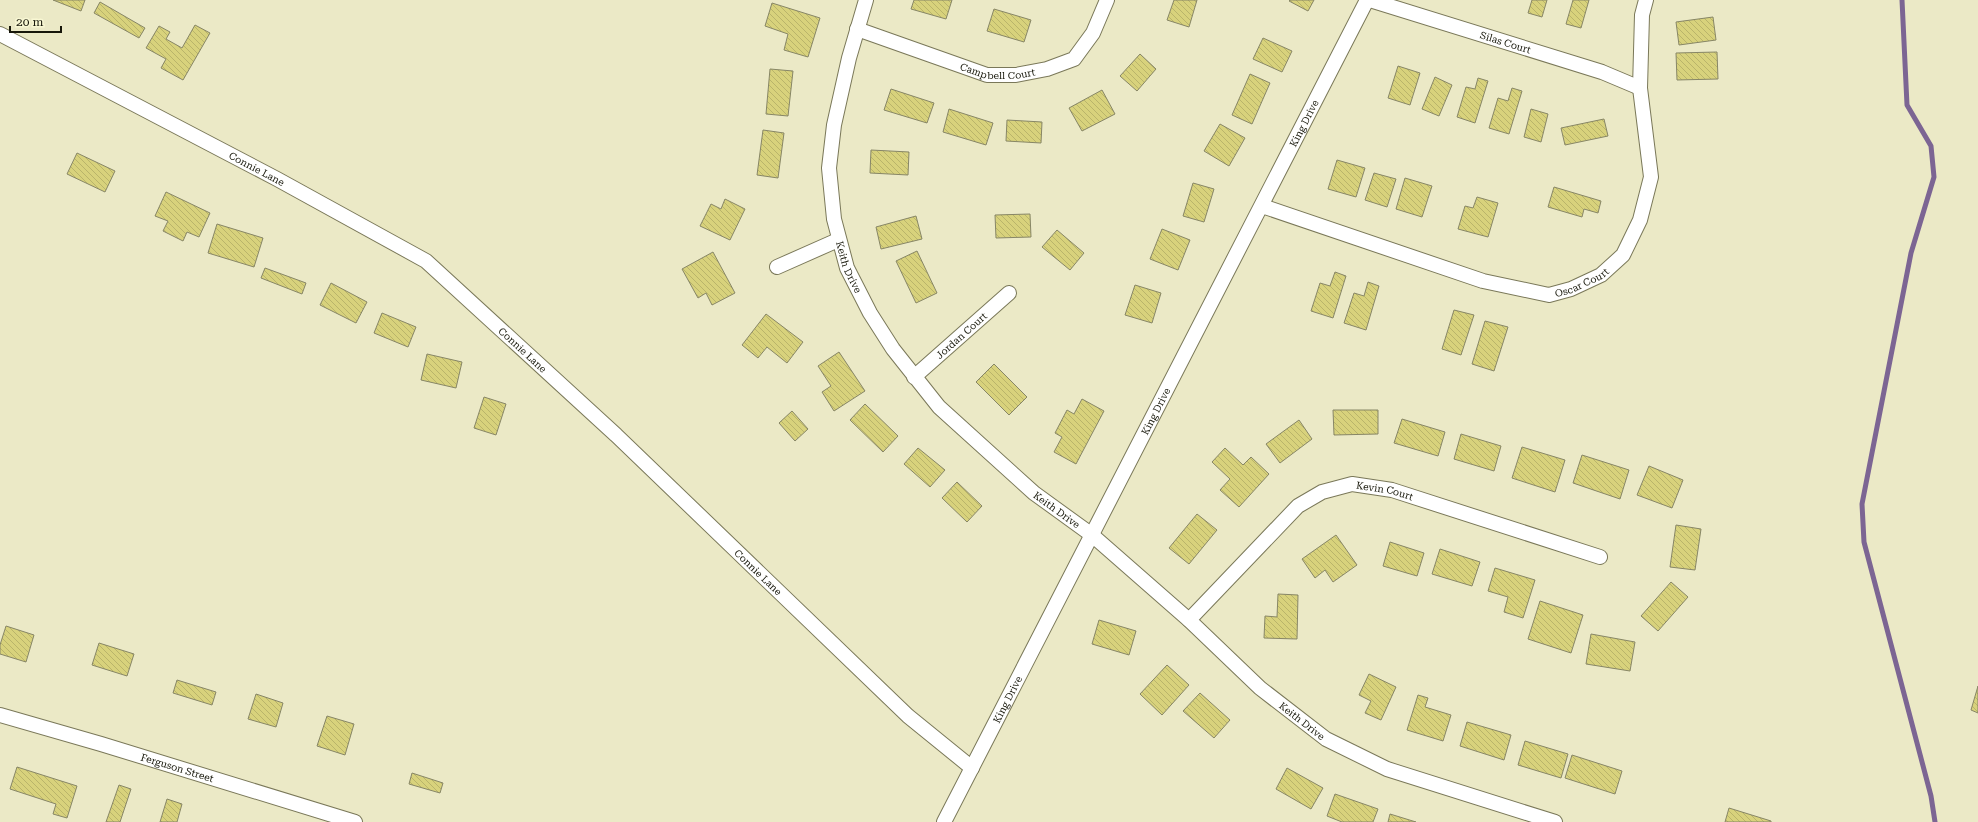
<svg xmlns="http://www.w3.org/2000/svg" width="1978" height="822" font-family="'Roboto Serif',serif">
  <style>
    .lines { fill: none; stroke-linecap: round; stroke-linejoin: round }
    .stream { stroke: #7c6593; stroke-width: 5 }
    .building { fill: url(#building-back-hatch); stroke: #878666 }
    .minor-casing { stroke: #7a7859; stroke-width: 16 }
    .minor { stroke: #fff; stroke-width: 14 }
    .labels { text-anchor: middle; stroke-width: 3; stroke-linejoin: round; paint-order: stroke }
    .street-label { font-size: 10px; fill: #17170a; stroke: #f8f7d3 }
  </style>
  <defs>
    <pattern id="building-back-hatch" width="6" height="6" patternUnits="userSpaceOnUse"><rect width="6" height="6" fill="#d8d27c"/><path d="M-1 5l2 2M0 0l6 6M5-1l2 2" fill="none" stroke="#b9b46a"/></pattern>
  </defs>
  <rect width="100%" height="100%" fill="#ebe9c6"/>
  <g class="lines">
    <polyline class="stream" points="1902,0 1907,105 1931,146 1934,177 1911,253 1862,504 1864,542 1931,796 1935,822"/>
  </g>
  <g class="building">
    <polygon points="53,0 85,0 81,11"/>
    <polygon points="914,0 952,0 946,19 911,9"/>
    <polygon points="1174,0 1197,0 1189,27 1167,20"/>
    <polygon points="1290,0 1314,0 1308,11 1289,1"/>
    <polygon points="1532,0 1547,0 1542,17 1528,13"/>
    <polygon points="1573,0 1589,0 1581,28 1566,24"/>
    <polygon points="100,2 145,28 139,38 94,13"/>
    <polygon points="772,3 820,18 808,57 784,50 788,34 765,26"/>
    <polygon points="994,9 1031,20 1024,42 987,31"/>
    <polygon points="1713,17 1716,40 1679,45 1676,22"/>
    <polygon points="195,25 210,33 183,80 161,68 166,59 146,48 159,26 170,32 166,39 182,48"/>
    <polygon points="1263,38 1292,51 1282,72 1253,59"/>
    <polygon points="1717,52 1718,79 1677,80 1676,53"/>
    <polygon points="1140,54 1156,69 1137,91 1120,76"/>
    <polygon points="1398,66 1420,73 1410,105 1388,98"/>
    <polygon points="770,69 793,71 788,116 766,114"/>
    <polygon points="1250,74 1270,83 1252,124 1232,115"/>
    <polygon points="1435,77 1452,85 1439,116 1422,109"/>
    <polygon points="1478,78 1488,81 1475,123 1457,117 1466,87 1475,89"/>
    <polygon points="1512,88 1522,91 1509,134 1489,128 1498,98 1508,101"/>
    <polygon points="891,89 934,103 927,123 884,110"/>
    <polygon points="1102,90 1115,114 1082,131 1069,108"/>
    <polygon points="949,109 993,123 986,145 943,132"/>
    <polygon points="1531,109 1548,114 1541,142 1524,137"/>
    <polygon points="1604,119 1608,136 1565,145 1561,128"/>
    <polygon points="1007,120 1042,122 1041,143 1006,141"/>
    <polygon points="1220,124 1245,138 1229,166 1204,151"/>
    <polygon points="763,130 784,133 778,178 757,175"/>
    <polygon points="871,150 909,152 908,175 870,173"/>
    <polygon points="77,153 115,171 105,192 67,174"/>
    <polygon points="1337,160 1365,168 1356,197 1328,189"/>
    <polygon points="1374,173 1396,179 1387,207 1365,200"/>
    <polygon points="1405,178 1432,186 1422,217 1396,209"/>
    <polygon points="1193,183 1214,189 1204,222 1183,216"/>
    <polygon points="1554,187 1601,201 1598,213 1584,209 1582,217 1548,207"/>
    <polygon points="166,192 210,213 199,237 187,232 183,241 163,231 168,221 155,216"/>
    <polygon points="1477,197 1498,203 1488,237 1458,229 1465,206 1473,208"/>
    <polygon points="725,199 745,209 730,240 700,226 711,204 721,209"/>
    <polygon points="1030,214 1031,237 996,238 995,215"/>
    <polygon points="916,216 922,239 881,249 876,227"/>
    <polygon points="217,224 263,238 254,267 208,253"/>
    <polygon points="1162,229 1190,240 1178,270 1150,259"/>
    <polygon points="1057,230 1084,253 1070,270 1042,247"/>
    <polygon points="917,251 937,293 916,303 896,261"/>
    <polygon points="713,252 735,293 712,305 706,293 698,298 682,269"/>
    <polygon points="265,268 306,283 302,294 261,278"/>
    <polygon points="1335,272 1346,276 1333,318 1311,311 1320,283 1330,286"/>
    <polygon points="1368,282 1379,286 1366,330 1344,323 1354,293 1364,296"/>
    <polygon points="331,283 367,302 356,323 320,305"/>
    <polygon points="1135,285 1161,293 1152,323 1125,315"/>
    <polygon points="1454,310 1474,315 1461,355 1442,349"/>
    <polygon points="382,313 416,327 408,347 374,333"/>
    <polygon points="766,314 803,342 787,363 767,347 758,358 742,345"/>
    <polygon points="1485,321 1508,327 1494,371 1472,364"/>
    <polygon points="839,352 865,391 834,411 822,392 831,386 818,366"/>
    <polygon points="427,354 462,362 456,388 421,380"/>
    <polygon points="994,364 1027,397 1009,415 976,382"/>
    <polygon points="484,397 506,404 496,435 474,428"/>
    <polygon points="1082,399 1104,411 1076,464 1054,452 1062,437 1055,433 1067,410 1074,414"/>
    <polygon points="865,404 898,436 883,452 850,420"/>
    <polygon points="1333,410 1378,410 1378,434 1334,435"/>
    <polygon points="792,411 808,429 795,441 779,423"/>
    <polygon points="1402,419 1445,432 1438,456 1394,443"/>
    <polygon points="1299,420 1312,439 1280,463 1266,444"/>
    <polygon points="1461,434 1501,446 1494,471 1454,459"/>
    <polygon points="1522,447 1565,460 1555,492 1512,478"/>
    <polygon points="918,448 945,470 930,487 904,464"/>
    <polygon points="1225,448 1243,465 1251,457 1269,474 1239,507 1220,490 1230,479 1212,462"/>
    <polygon points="1582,455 1629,470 1620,499 1573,483"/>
    <polygon points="1649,466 1683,480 1672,508 1637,495"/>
    <polygon points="957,482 982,506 967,522 942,498"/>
    <polygon points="1197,514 1217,530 1189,564 1169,548"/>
    <polygon points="1676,525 1701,529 1695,570 1670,567"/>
    <polygon points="1336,535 1357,565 1333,582 1325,570 1315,578 1302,559"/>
    <polygon points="1390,542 1424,553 1417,576 1383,566"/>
    <polygon points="1440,549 1480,562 1472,586 1432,574"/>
    <polygon points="1495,568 1535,580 1523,618 1504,612 1508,597 1488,591"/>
    <polygon points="1671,582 1688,597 1658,631 1641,616"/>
    <polygon points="1278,594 1298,595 1297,639 1264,638 1265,616 1277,617"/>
    <polygon points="1540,601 1583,615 1571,653 1528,639"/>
    <polygon points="1099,620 1136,631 1129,655 1092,644"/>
    <polygon points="6,626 34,635 26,662 0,654 0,645"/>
    <polygon points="1591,634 1635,642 1630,671 1586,664"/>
    <polygon points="99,643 134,654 127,676 92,665"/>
    <polygon points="1167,665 1189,685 1162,715 1140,694"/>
    <polygon points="1369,674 1396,687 1381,720 1365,713 1371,701 1359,695"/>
    <polygon points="177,680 216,692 212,705 173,693"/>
    <polygon points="1978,686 1978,713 1971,710"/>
    <polygon points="1200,693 1230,720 1214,738 1183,711"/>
    <polygon points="256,694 283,703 276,727 248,719"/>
    <polygon points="1418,695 1428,698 1425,707 1451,715 1443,741 1407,730"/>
    <polygon points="327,716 354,724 345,755 317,746"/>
    <polygon points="1467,722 1511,735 1504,760 1460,746"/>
    <polygon points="1525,741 1568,754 1561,778 1518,765"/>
    <polygon points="1572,755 1622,771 1615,794 1565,778"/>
    <polygon points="17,767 77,786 67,818 53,814 56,804 10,789"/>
    <polygon points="1287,768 1323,788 1311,809 1276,789"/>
    <polygon points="412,773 443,783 440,793 409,784"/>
    <polygon points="119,785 131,789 120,822 106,822"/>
    <polygon points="1335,794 1378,809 1373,822 1342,822 1327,816"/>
    <polygon points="167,799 182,804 177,822 160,822"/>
    <polygon points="1729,808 1771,821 1771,822 1725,822"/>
    <polygon points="1390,814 1416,822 1388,822"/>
  </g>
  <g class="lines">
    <g class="minor-casing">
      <g id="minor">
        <path id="s1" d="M866,0L849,58L834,125L829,168L834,219L847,268L870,313L893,349L939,407L1034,493L1092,535L1189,620L1260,688L1326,739L1387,769L1555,822"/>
        <path id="s2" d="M1370,0L1602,72L1640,88"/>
        <path id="s3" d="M857,29L987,75H1016L1047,69L1074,59L1093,33L1107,0"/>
        <path id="s4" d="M0,34L277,179L426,261L616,435L908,716L972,768"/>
        <path id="s5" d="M1262,206L1483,281L1549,295L1571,289L1601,275L1623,255L1640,220L1651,177L1640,88L1642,15L1646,0"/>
        <polyline points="777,267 838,240"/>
        <path id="s6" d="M914,377L1009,293"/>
        <path id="s7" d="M1189,620L1298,506L1322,492L1352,484L1392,490L1600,557"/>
        <path id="s8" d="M0,715L101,744L355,822"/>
        <path id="s9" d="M944,822L1367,0"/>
      </g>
    </g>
    <use href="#minor" class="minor"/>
  </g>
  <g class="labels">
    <g class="street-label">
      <text dy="4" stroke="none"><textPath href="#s2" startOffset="142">Silas Court</textPath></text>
      <text dy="4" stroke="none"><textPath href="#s3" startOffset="148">Campbell Court</textPath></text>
      <text dy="4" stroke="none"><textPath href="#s9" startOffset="786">King Drive</textPath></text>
      <text dy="4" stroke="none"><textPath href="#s4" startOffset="290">Connie Lane</textPath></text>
      <text dy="4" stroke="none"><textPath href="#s1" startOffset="274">Keith Drive</textPath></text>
      <text dy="4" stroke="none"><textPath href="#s5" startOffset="336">Oscar Court</textPath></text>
      <text dy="4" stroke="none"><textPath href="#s6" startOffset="63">Jordan Court</textPath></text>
      <text dy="4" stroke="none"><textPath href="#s4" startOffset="614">Connie Lane</textPath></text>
      <text dy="4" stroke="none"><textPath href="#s9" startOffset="462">King Drive</textPath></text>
      <text dy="4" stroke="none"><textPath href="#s7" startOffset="250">Kevin Court</textPath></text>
      <text dy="4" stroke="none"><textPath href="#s1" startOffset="598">Keith Drive</textPath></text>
      <text dy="4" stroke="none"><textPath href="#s4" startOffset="938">Connie Lane</textPath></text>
      <text dy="4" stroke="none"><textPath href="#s9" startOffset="138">King Drive</textPath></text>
      <text dy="4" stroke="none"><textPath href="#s1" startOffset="922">Keith Drive</textPath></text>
      <text dy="4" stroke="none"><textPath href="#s8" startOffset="185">Ferguson Street</textPath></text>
    </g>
  </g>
  <path d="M10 26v6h51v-6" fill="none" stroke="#17170a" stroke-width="2"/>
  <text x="16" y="26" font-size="12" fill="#17170a" stroke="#f8f7d3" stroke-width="3" paint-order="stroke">20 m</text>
</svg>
